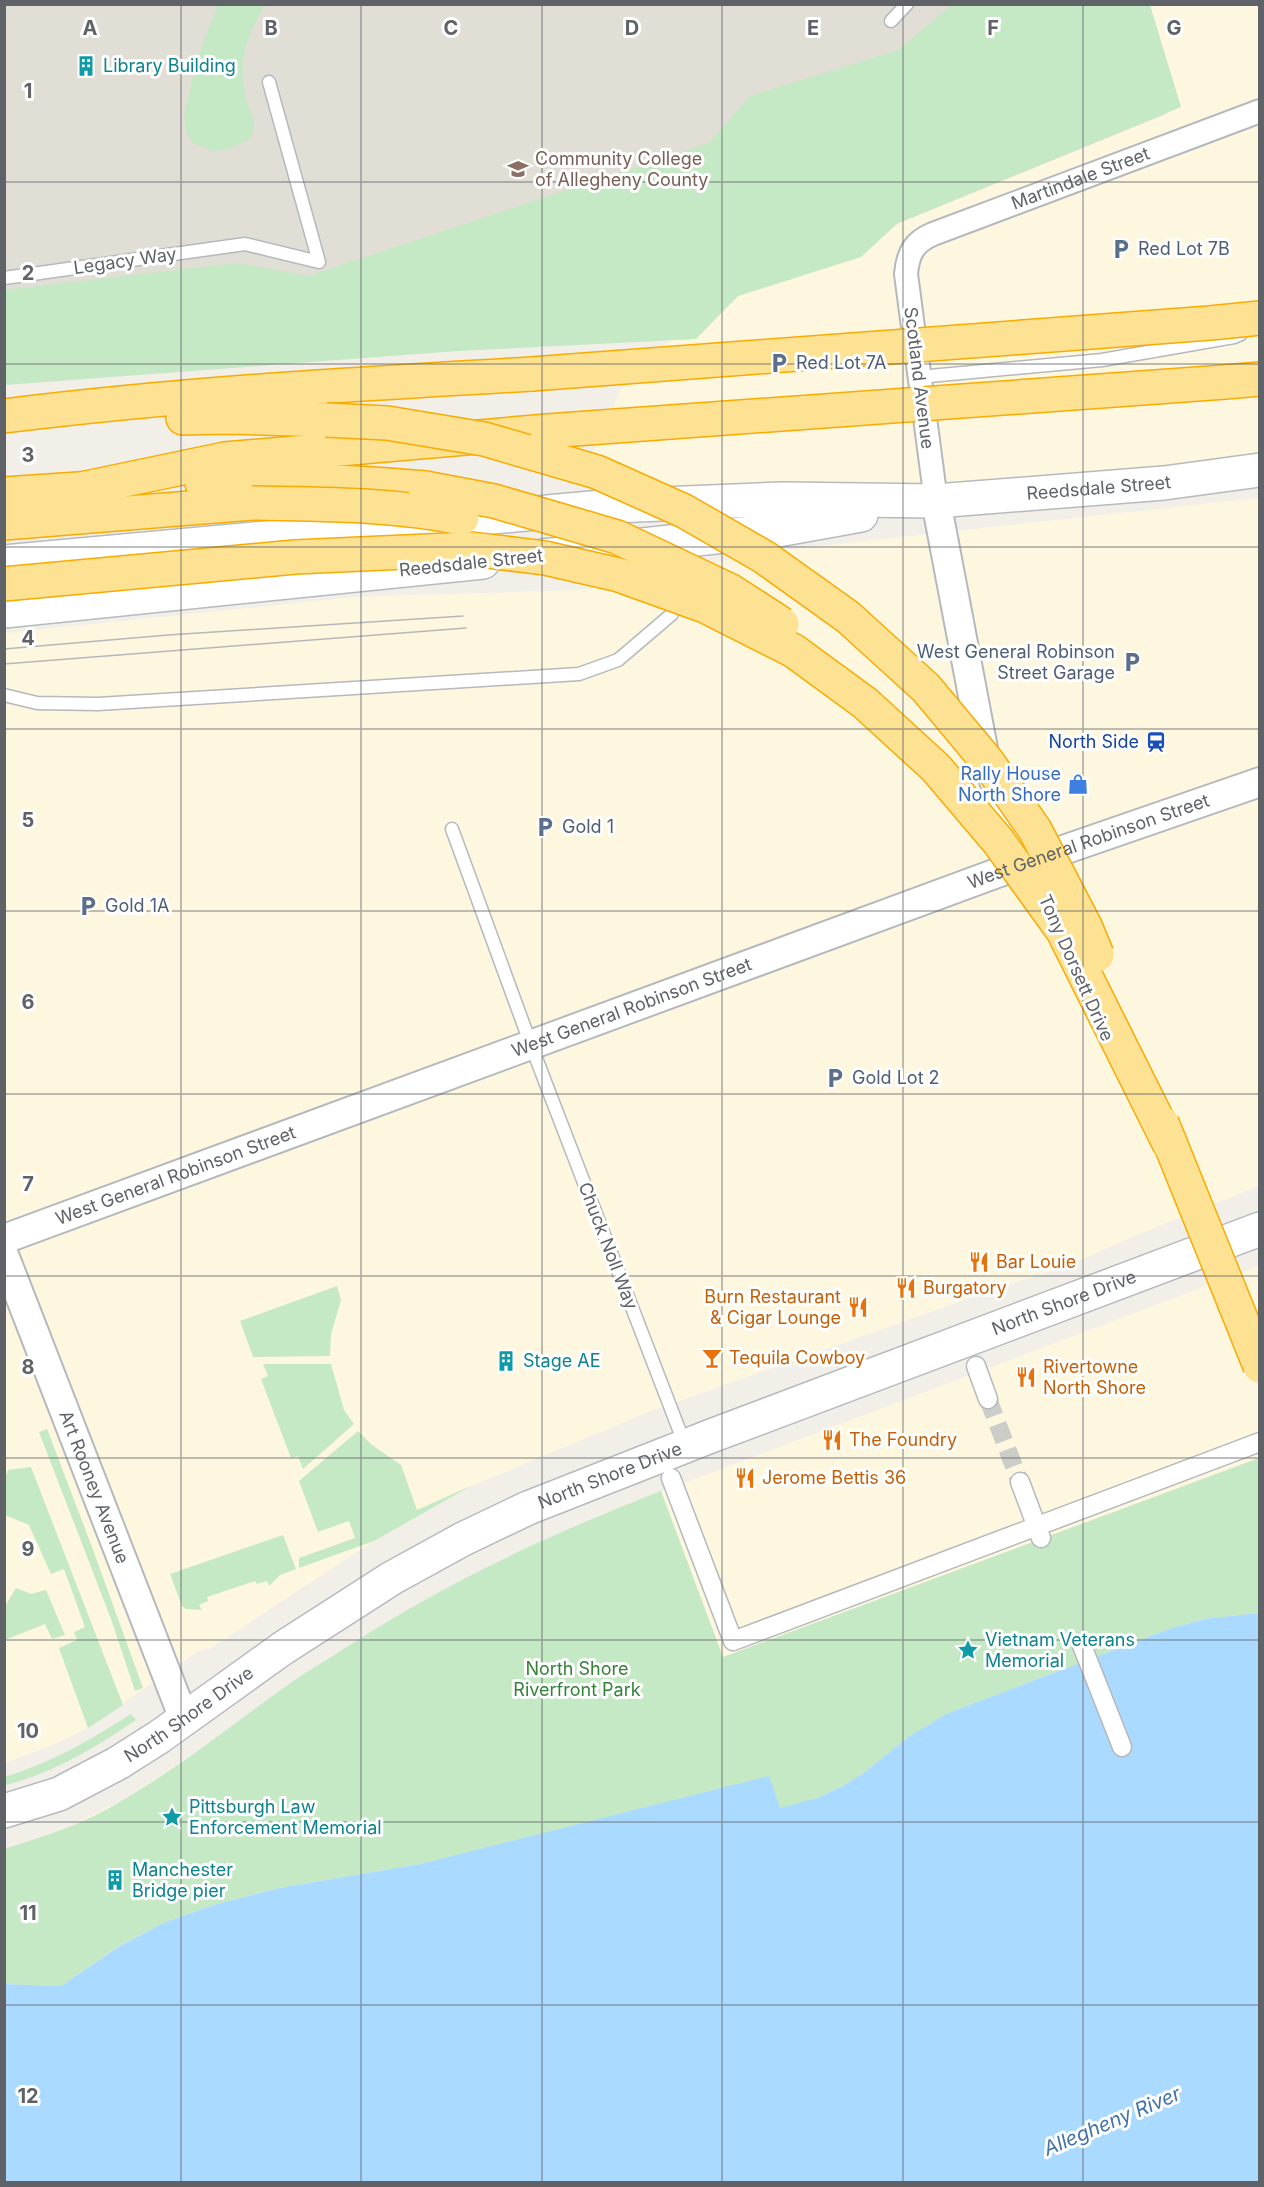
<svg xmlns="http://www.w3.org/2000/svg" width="1264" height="2187" font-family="Inter,sans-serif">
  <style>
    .commercial { fill: #fef7e0 }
    .education { fill: #e1ded6 }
    .green { fill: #c5e8c5 }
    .water { fill: #aadaff }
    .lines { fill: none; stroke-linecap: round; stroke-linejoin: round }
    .pedestrian-tunnel { stroke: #ccccc8; stroke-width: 18; stroke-dasharray: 18 9; stroke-linecap: butt }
    .service-casing { stroke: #b5b8bc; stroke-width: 15 }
    .pedestrian-casing { stroke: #b5b8bc; stroke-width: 21 }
    .minor-casing { stroke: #b5b8bc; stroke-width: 26 }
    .tertiary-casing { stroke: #b5b8bc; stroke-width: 32 }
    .secondary-casing { stroke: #b6babf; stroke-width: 36 }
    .motorway-casing { stroke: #f9ab00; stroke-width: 36 }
    .service { stroke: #fff; stroke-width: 12 }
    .pedestrian { stroke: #fff; stroke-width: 18 }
    .minor { stroke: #fff; stroke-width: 22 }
    .tertiary { stroke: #fff; stroke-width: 28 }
    .secondary { stroke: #fff; stroke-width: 33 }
    .motorway { stroke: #fde293; stroke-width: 33 }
    .tram { stroke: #b6b7b8; stroke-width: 1.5 }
    .motorway-bridge-casing { stroke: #f9ab00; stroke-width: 36; stroke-linecap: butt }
    .motorway-bridge { stroke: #fde293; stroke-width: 33 }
    .grid { fill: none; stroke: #5f6368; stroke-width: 1.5; stroke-opacity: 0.55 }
    .labels { text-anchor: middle; stroke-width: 6; stroke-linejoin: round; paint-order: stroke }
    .culture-label { font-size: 18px; fill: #0d838f; stroke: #fff; text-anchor: start }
    .education-label { font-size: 18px; fill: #785e54; stroke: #fff; text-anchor: start }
    .street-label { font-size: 18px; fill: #5f6368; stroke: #fff }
    .service-label { font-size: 18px; fill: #4e5e75; stroke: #fff; text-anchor: start }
    .transit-label { font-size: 18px; fill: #164399; stroke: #fff; text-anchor: end }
    .shop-label { font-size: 18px; fill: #366cbe; stroke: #fff; text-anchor: end }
    .food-label { font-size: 18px; fill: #c56008; stroke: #fff; text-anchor: start }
    .park-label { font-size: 18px; fill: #348238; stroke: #fff }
    .water-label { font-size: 20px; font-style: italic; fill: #4174aa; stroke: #fff }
    .grid-label { font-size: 20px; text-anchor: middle; font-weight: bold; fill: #5f6368; stroke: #fff; stroke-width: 6; stroke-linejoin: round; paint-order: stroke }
  </style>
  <rect width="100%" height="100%" fill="#f1efe8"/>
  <g class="commercial">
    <polygon points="1150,5 1259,5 1259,470 590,508 593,453 622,387 672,340 696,339 738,296 860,257 898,223 1180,107"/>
    <polygon points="1259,498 1259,1186 1149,1230 1059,1269 1010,1284 651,1411 474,1485 374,1541 209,1649 198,1651 88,1728 53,1745 5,1763 5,633 355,597 578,590 773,551"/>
    <polygon points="1259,1266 1259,1613 1204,1619 768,1777 420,1864 279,1888 5,1984 4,1849 71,1826 128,1797 205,1746 285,1687 397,1616 505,1558 599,1515"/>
  </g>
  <polygon class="education" points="5,5 1128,5 1166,114 667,318 5,351"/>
  <g class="green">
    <path d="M218,5H267L263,8C246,41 237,59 246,98C251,119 258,115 251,138L229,149L213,151L193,143L187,134L184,117L192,81L202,46Z"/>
    <polygon points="952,5 1150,5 1181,107 898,223 861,257 738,296 696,339 458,351 5,385 5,290 237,263 308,276 709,143 750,96 898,50"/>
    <polygon points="337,1286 341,1300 331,1334 330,1356 253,1357 240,1321"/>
    <polygon points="263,1364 331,1364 344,1410 354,1424 303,1469 298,1456 291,1458 261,1379 268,1376"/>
    <polygon points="47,1429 92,1547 143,1688 135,1691 111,1619 39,1432"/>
    <polygon points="358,1431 372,1445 401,1465 417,1510 473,1485 374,1541 299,1568 299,1558 355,1538 349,1521 318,1532 299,1481"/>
    <path d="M1259,1458V1613L1204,1619L1169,1629L946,1714L908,1737L865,1772L843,1786L817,1798L780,1809L768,1777L420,1864L279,1888L213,1905L161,1924L117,1947L61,1986L5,1984L4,1849C35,1839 65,1830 94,1816C162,1781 221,1733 282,1689C300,1676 318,1665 336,1654C437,1587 547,1535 661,1491L723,1657Z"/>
    <polygon points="31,1467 123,1705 88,1728 59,1648 77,1640 74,1632 85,1627 64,1569 51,1574 29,1525 5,1515 5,1478 8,1470"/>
    <polygon points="283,1535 296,1569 280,1575 269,1586 267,1581 257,1584 255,1581 207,1597 208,1601 199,1605 202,1610 186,1609 182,1606 170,1574"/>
    <polygon points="16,1588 31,1594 46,1590 65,1635 52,1639 45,1624 5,1640 5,1606"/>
    <path d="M131,1714L136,1720C96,1747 52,1774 5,1785V1777C50,1763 91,1740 131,1714Z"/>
  </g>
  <polygon class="water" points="1259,1613 1259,2182 5,2182 4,1984 61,1986 118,1947 161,1924 213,1905 279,1888 420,1864 769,1776 780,1808 817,1798 843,1786 865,1772 908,1737 946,1714 1169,1629 1204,1619"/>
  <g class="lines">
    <polyline class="pedestrian-tunnel" points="988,1399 1020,1482"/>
    <g class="service-casing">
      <g id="service">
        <polyline points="891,21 907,4"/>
        <polyline points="4,278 245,244 319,262 269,82"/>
        <polyline points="919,377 1102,360 1234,337 1241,334"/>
        <polyline points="4,695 37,703 98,704 579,674 618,660 672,614"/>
        <polyline points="452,829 531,1045 685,1445"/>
      </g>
    </g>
    <g class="pedestrian-casing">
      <g id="pedestrian">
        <polyline points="976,1366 988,1399"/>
        <polyline points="671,1478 733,1641 1260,1442"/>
        <polyline points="1020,1482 1041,1538"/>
        <polyline points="1081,1643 1122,1747"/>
      </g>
    </g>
    <g class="minor-casing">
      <g id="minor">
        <path id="s1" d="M936,501L906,274C908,253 914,242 933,234L1260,111"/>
      </g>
    </g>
    <g class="tertiary-casing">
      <g id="tertiary">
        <polyline points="936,501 985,759 1036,880"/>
        <path id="s2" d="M4,1239L997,873L1260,782"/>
        <path id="s3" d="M4,1255L184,1719"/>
      </g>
    </g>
    <g class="secondary-casing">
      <g id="secondary">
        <polyline points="543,556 778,530 861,515"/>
        <path id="s4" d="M4,562L613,506L783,499L936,501L1164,483L1260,470"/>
        <polyline points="4,611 483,562"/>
        <path id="s5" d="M4,1811L59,1794L118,1763L159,1737L283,1648L392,1578L463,1539L528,1508L711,1436L1260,1229"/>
      </g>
    </g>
    <g class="motorway-casing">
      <g id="motorway">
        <polyline points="1225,382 1260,379"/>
        <path d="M4,416C180,394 356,384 532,374"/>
        <polyline points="183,418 228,417 326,420"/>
        <path d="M202,483C277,479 350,481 425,488"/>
        <polyline points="86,488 225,459 547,431"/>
        <polyline points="4,494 109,487"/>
        <polyline points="4,523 252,503"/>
      </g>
    </g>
    <use href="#service" class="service"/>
    <use href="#pedestrian" class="pedestrian"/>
    <use href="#minor" class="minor"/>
    <use href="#tertiary" class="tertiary"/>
    <use href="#secondary" class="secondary"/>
    <use href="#motorway" class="motorway"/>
    <g class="tram">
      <polyline points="4,649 168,635 463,616"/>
      <polyline points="4,664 466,628"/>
    </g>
    <g class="motorway-bridge-casing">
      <g id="motorway-bridge">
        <polyline points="532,374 1210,323 1260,318"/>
        <polyline points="326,420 387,423 484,439 597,472 684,511 764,557 848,617 926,688 987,761 1035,830 1085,926 1097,955"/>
        <polyline points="547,431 1225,382"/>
        <polyline points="425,488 494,501 617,537 731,591 782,624"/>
        <path d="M252,503C323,504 392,504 462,518"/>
        <polyline points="4,584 295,557 471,549 545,558 619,575 705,606 794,651 865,703 936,768 998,841 1063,931 1170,1145"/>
        <polyline points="1162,1123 1260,1366"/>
      </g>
    </g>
    <use href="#motorway-bridge" class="motorway-bridge"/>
  </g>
  <path class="grid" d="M181,4V2182M361,4V2182M542,4V2182M722,4V2182M903,4V2182M1083,4V2182M4,182H1260M4,364H1260M4,547H1260M4,729H1260M4,911H1260M4,1094H1260M4,1276H1260M4,1458H1260M4,1640H1260M4,1822H1260M4,2005H1260"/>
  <defs>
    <g id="building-bare" transform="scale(1.62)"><path d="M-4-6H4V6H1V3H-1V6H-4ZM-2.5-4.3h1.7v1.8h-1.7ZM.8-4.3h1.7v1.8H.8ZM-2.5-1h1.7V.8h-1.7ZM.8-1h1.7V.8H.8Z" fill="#0f9aa8" stroke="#fff" stroke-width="2.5" paint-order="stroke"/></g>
    <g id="university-bare" transform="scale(1.62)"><path d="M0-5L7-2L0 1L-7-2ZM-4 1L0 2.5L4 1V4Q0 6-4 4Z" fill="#8d6e63" stroke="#fff" stroke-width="2.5" paint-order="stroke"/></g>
    <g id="parking-bare" transform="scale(1.62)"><path d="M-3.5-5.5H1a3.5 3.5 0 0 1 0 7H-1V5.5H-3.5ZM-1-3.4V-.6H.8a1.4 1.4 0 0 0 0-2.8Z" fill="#5c6f8a" stroke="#fff" stroke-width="2.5" paint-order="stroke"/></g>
    <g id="station-bare" transform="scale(1.62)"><path d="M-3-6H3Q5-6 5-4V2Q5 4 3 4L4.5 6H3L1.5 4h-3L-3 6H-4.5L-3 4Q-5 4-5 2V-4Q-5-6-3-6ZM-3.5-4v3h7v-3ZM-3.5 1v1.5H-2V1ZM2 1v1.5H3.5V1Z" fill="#1a4fb4" stroke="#fff" stroke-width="2.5" paint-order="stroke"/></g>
    <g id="shop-bare" transform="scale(1.62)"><path d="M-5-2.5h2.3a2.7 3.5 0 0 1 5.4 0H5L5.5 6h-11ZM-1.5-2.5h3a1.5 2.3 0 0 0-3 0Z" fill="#3f7fe0" stroke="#fff" stroke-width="2.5" paint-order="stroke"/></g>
    <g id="restaurant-bare" transform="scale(1.62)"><path d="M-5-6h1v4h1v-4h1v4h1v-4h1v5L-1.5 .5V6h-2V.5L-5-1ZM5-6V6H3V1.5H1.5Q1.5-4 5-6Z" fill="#e8710a" stroke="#fff" stroke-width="2.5" paint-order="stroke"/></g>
    <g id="bar-bare" transform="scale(1.62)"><path d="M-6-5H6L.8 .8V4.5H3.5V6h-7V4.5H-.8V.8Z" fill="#e8710a" stroke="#fff" stroke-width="2.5" paint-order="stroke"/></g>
    <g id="sight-bare" transform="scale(1.62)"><path d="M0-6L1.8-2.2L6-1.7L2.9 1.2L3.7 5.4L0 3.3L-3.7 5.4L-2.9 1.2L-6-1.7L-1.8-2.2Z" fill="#0f9aa8" stroke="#fff" stroke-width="2.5" paint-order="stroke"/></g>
  </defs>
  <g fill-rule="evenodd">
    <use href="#building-bare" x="86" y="66"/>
    <use href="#university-bare" x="518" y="169"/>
    <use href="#parking-bare" x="1121" y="249"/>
    <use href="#parking-bare" x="779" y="363"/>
    <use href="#parking-bare" x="1132" y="662"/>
    <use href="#station-bare" x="1156" y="742"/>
    <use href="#shop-bare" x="1078" y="784"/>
    <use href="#parking-bare" x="545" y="827"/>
    <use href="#parking-bare" x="88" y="906"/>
    <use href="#parking-bare" x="835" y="1078"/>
    <use href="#restaurant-bare" x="979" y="1262"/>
    <use href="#restaurant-bare" x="906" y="1288"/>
    <use href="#restaurant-bare" x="858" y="1307"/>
    <use href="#bar-bare" x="712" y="1358"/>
    <use href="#building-bare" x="506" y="1361"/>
    <use href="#restaurant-bare" x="1026" y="1377"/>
    <use href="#restaurant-bare" x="832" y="1440"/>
    <use href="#restaurant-bare" x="745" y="1478"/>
    <use href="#sight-bare" x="968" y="1650"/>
    <use href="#sight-bare" x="172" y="1817"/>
    <use href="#building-bare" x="115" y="1880"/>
  </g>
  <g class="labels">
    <g class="culture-label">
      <text x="103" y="72">Library Building</text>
      <text x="523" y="1367">Stage AE</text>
      <text x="985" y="1646">Vietnam Veterans<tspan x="985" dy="21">Memorial</tspan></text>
      <text x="189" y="1813">Pittsburgh Law<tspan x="189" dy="21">Enforcement Memorial</tspan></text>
      <text x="132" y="1876">Manchester<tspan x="132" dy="21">Bridge pier</tspan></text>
    </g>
    <g class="education-label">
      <text x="535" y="165">Community College<tspan x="535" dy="21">of Allegheny County</tspan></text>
    </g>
    <g class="street-label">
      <text dy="6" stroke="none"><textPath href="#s1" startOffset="438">Martindale Street</textPath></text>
      <text transform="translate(125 261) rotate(-8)" y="6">Legacy Way</text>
      <text transform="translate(919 378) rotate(83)" y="6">Scotland Avenue</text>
      <text dy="6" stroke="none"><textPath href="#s4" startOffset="1098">Reedsdale Street</textPath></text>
      <text transform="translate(471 563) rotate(-6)" y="6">Reedsdale Street</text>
      <text dy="6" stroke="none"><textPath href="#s2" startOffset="1155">West General Robinson Street</textPath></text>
      <text transform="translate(1076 968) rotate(66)" y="6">Tony Dorsett Drive</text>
      <text dy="6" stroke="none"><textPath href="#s2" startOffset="669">West General Robinson Street</textPath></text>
      <text dy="6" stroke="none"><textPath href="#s2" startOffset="183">West General Robinson Street</textPath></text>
      <text transform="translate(608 1246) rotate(69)" y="6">Chuck Noll Way</text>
      <text dy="6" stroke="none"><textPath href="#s5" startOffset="1182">North Shore Drive</textPath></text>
      <text dy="6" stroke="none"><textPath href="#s5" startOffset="696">North Shore Drive</textPath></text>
      <text dy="6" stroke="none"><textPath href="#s3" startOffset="249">Art Rooney Avenue</textPath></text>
      <text dy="6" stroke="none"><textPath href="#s5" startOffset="210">North Shore Drive</textPath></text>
    </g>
    <g class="service-label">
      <text x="1138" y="255">Red Lot 7B</text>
      <text x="796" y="369">Red Lot 7A</text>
      <text x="1115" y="658" text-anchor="end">West General Robinson<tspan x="1115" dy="21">Street Garage</tspan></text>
      <text x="562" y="833">Gold 1</text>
      <text x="105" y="912">Gold 1A</text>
      <text x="852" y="1084">Gold Lot 2</text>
    </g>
    <g class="transit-label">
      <text x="1139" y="748">North Side</text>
    </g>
    <g class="shop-label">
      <text x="1061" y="780">Rally House<tspan x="1061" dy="21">North Shore</tspan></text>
    </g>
    <g class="food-label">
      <text x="996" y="1268">Bar Louie</text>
      <text x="923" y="1294">Burgatory</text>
      <text x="841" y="1303" text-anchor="end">Burn Restaurant<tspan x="841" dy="21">&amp; Cigar Lounge</tspan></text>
      <text x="729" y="1364">Tequila Cowboy</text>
      <text x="1043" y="1373">Rivertowne<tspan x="1043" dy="21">North Shore</tspan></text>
      <text x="849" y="1446">The Foundry</text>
      <text x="762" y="1484">Jerome Bettis 36</text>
    </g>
    <g class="park-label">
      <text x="577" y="1675">North Shore<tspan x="577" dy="21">Riverfront Park</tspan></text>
    </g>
    <g class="water-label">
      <text transform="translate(1112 2121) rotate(-23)" y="7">Allegheny River</text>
    </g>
  </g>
  <g class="grid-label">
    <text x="90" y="35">A</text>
    <text x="271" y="35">B</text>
    <text x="451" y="35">C</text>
    <text x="632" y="35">D</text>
    <text x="813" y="35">E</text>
    <text x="993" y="35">F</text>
    <text x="1174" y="35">G</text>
    <text x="28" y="98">1</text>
    <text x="28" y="280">2</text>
    <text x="28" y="462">3</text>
    <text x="28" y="645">4</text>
    <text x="28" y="827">5</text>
    <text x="28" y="1009">6</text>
    <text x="28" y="1191">7</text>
    <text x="28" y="1374">8</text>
    <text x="28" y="1556">9</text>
    <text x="28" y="1738">10</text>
    <text x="28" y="1920">11</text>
    <text x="28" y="2103">12</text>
  </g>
  <rect width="1264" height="2187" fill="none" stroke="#5f6368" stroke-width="12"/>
</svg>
